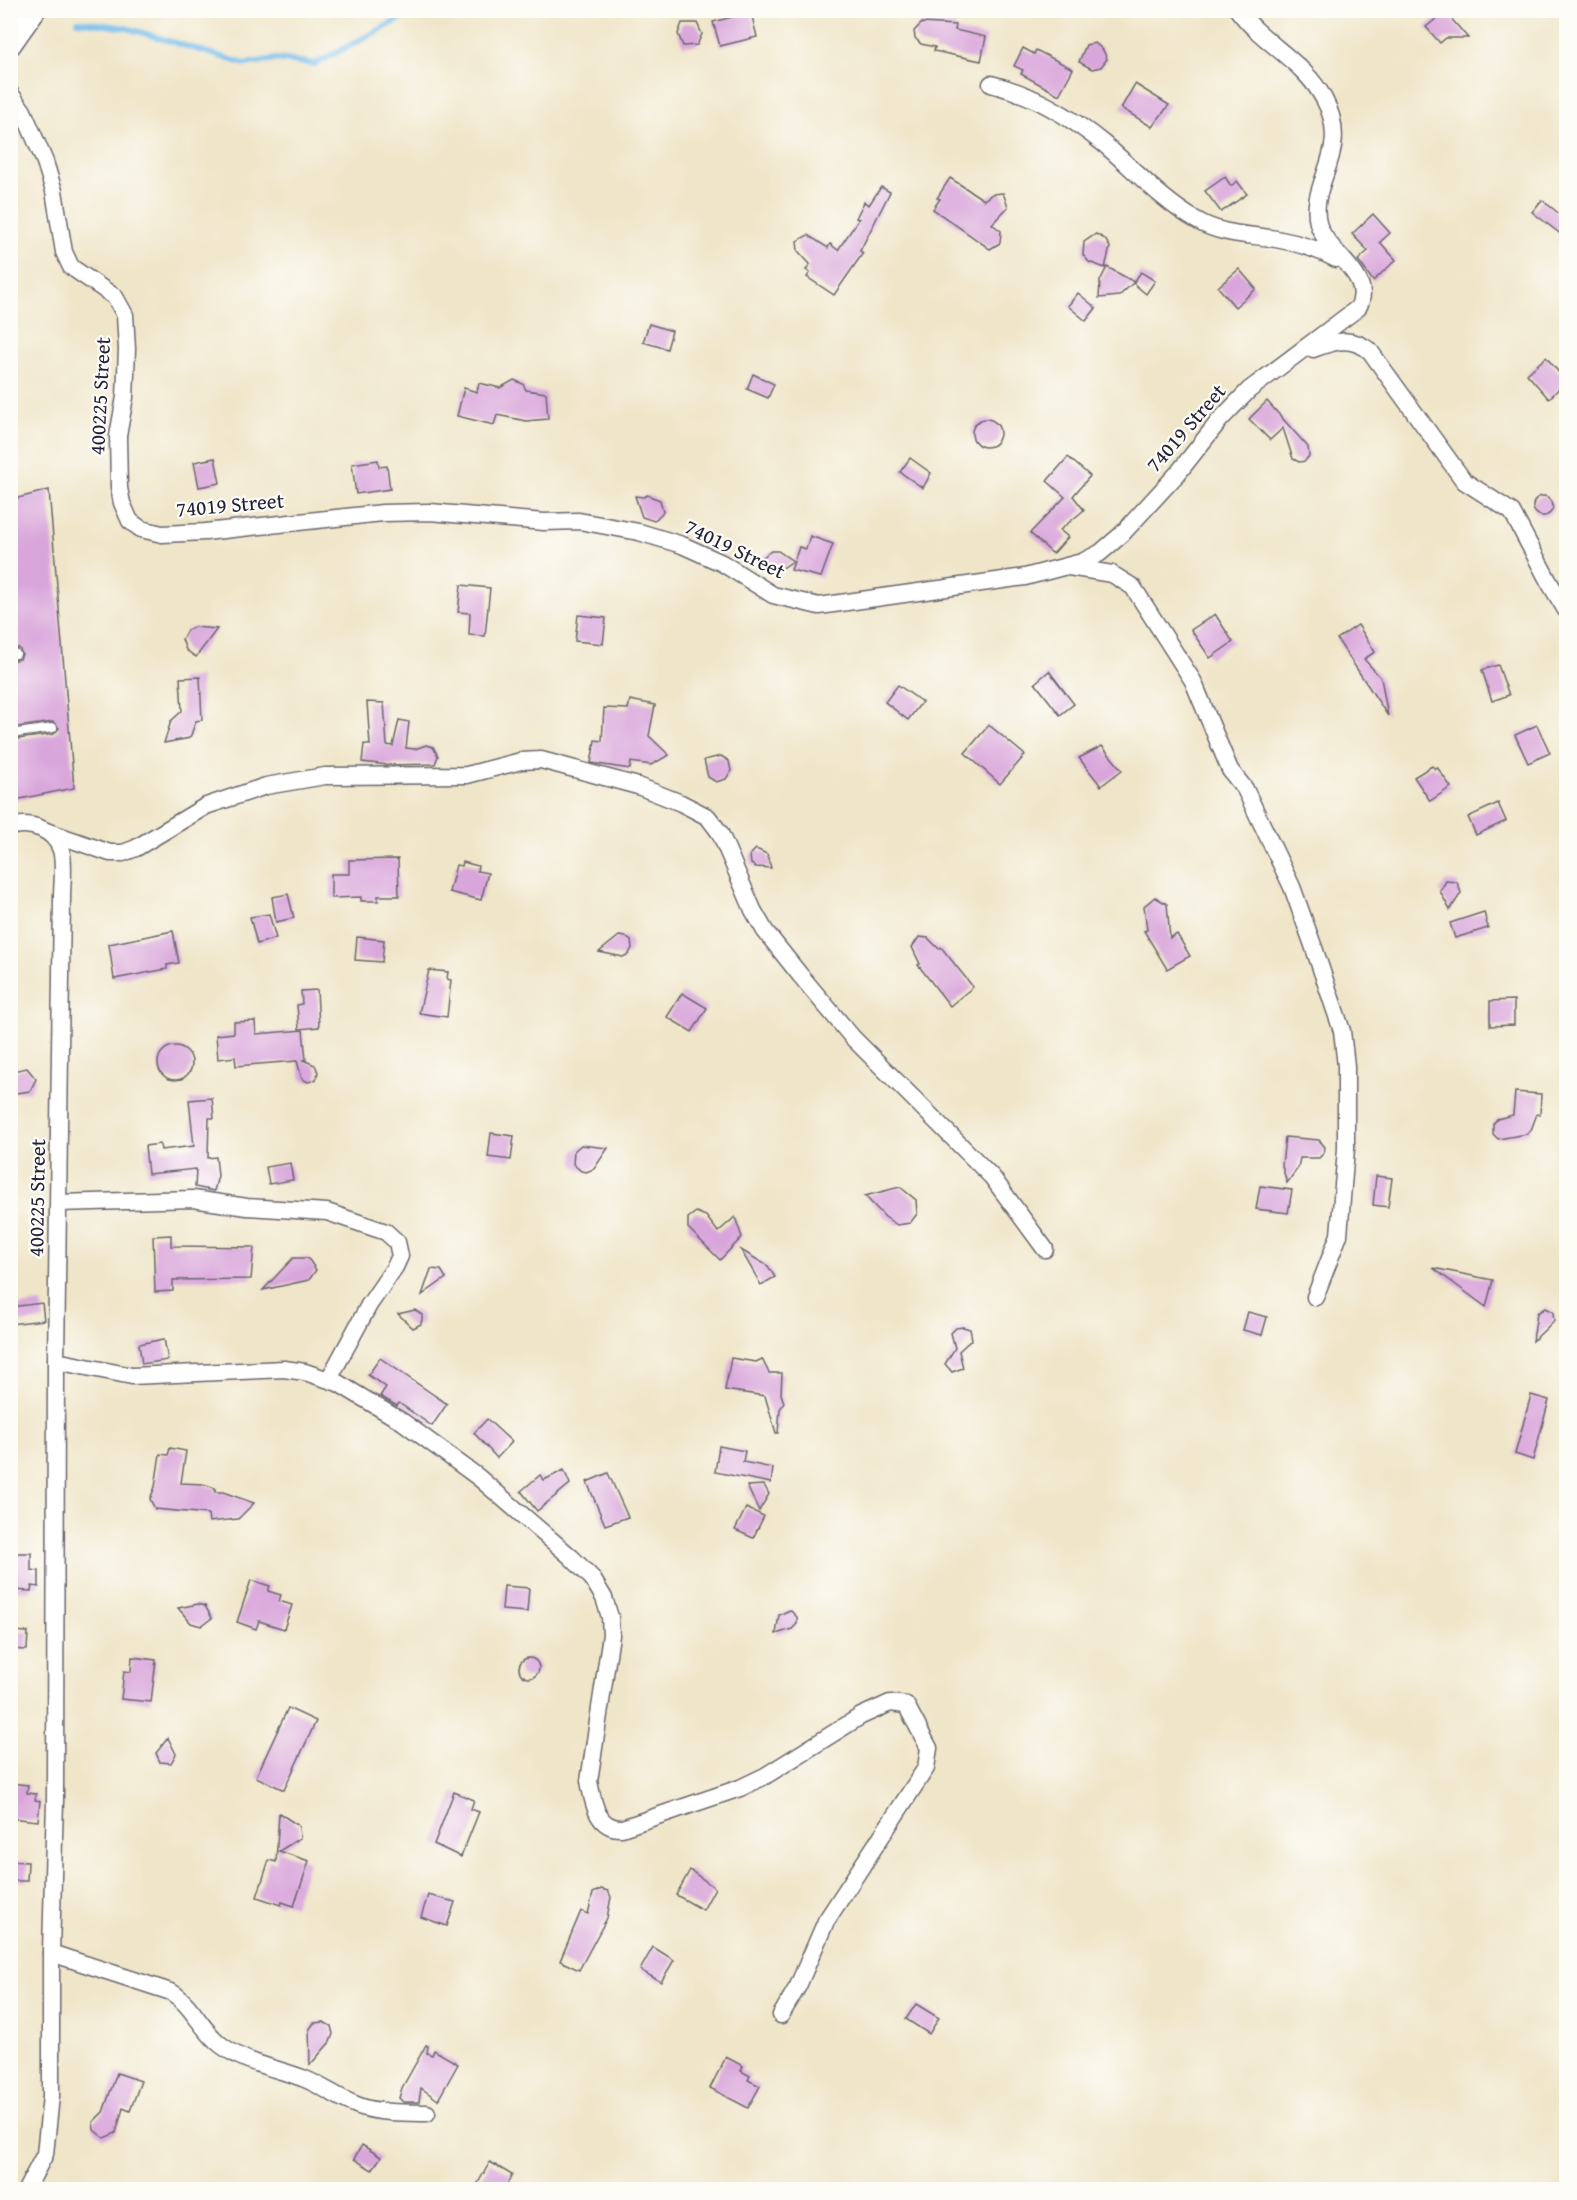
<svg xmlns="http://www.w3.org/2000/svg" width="1577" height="2200" font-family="'Gentium Book Plus',serif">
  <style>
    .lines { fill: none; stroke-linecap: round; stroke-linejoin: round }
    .stream { stroke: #72bbeb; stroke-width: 6 }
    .building { fill: #d9a6db }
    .lane-casing { stroke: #6a666c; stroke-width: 10 }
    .street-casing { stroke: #6a666c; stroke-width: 19 }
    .secondary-casing { stroke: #6a666c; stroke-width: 25 }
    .lane { stroke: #fff; stroke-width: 8 }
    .street { stroke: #fff; stroke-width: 16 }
    .secondary { stroke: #fff; stroke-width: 22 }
    .labels { text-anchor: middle; stroke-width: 4.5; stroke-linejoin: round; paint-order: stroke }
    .street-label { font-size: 21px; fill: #22223b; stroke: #fdfcf7 }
  </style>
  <rect width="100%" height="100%" fill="#fdfcf7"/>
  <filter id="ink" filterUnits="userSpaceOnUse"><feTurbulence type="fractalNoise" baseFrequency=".0167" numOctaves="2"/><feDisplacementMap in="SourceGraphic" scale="12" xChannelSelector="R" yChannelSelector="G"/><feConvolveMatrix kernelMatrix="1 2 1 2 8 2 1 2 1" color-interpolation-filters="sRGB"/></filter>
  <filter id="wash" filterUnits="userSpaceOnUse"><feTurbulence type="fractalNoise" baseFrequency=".008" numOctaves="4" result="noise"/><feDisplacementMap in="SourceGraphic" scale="24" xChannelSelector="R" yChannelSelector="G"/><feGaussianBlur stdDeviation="1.35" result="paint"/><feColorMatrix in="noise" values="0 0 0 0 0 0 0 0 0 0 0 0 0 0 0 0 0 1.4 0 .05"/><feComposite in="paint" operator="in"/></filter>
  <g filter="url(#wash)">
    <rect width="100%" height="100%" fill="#efe5c8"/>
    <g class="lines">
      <polyline class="stream" points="78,21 127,28 245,64 276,59 315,64 417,10"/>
    </g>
    <g id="blocks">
      <g class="building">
        <polygon points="751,12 757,37 720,46 713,22"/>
        <polygon points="1442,14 1446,18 1449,16 1468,38 1446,38 1440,43 1426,27"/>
        <polygon points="682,23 697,23 702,34 697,45 683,46 678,34"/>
        <polygon points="922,23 956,25 955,30 986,37 981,61 934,51 935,47 921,44 915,38 914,31"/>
        <polygon points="1095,43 1103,50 1107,59 1101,67 1092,69 1079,62 1086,45"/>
        <polygon points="1023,48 1034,54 1036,50 1073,69 1059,95 1021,74 1023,70 1014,66"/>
        <polygon points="1135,84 1169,105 1152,127 1121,108"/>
        <polygon points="1225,177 1231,186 1237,181 1247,194 1221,212 1205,191"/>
        <polygon points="950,178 984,200 992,194 1003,193 1008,207 992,224 1001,231 1000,243 990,249 933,209 940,199 937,198"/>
        <polygon points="881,187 890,192 860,251 863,253 834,295 807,277 810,273 806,270 810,264 798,251 797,241 808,235 828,248 830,244 838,250 859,219 856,218 864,202 869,205"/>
        <polygon points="1542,200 1566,219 1566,238 1532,212"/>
        <polygon points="1373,214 1390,233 1380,242 1396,260 1373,281 1358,260 1368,251 1352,234"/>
        <polygon points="1096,234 1105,239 1110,247 1105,268 1089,262 1083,255 1084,242"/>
        <polygon points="1107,267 1134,282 1141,272 1155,281 1146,294 1133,283 1119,296 1099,298 1100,281"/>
        <polygon points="1239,269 1256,289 1235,307 1218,287"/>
        <polygon points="1078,293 1096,308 1086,321 1068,306"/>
        <polygon points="649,324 672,331 667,349 643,342"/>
        <polygon points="1546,357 1566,381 1549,399 1527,374"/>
        <polygon points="753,374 774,384 768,398 747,389"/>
        <polygon points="514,380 523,384 526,390 546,393 548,419 526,421 497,415 494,425 457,416 464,388 477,392 479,383 500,388"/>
        <polygon points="1267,401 1308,447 1309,456 1305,461 1299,462 1293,459 1283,428 1270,440 1249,419"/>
        <circle cx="986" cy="433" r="14"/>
        <polygon points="1068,457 1090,476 1073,496 1084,510 1060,530 1068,537 1053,554 1030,533 1065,497 1047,481"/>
        <polygon points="215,458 220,483 199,487 194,462"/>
        <polygon points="910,458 931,473 923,488 900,472"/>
        <polygon points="378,460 379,467 387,466 390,489 356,494 352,464"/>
        <polygon points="49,490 74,788 10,801 10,740 54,734 59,728 53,722 10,728 10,661 20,659 22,654 19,648 10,648 10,500"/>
        <polygon points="647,495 660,500 663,512 654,521 642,517 635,496 644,497"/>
        <circle cx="1543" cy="506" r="10"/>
        <polygon points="810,536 833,544 821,577 791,570 799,547 806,549"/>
        <polygon points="771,551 778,551 793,561 778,571 771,571 765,567 763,557"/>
        <polygon points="461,585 490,588 485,636 469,635 470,613 458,612"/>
        <polygon points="1215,614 1233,642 1210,658 1191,630"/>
        <polygon points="578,615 606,618 603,644 575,641"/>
        <polygon points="1358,625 1375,652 1364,659 1381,678 1388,716 1337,639"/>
        <polygon points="194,627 217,629 196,657 186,650 182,639 187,630"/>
        <polygon points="1498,665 1509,695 1492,701 1482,670"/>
        <polygon points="1049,671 1074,704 1060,715 1035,683"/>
        <polygon points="200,677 202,720 196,721 190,738 164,743 171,721 182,711 180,678"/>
        <polygon points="898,685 922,702 908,720 885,702"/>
        <polygon points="630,700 655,705 649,736 669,755 651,765 631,762 630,769 591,763 595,740 602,741 604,708 628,709"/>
        <polygon points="367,702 384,703 387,745 393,746 399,720 409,722 406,748 415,749 426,745 433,747 438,756 435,764 388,765 362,762 364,744 370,745"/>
        <polygon points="989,725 1025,755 1000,784 965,753"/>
        <polygon points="1537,725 1550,753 1528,763 1515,735"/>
        <polygon points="1102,746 1122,770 1101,786 1079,758"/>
        <polygon points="721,756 729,761 731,771 726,779 716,782 708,777 704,760"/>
        <polygon points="1432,766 1435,769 1437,767 1451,787 1430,801 1414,777"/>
        <polygon points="1498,803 1506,821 1476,835 1468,817"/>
        <polygon points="756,849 767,854 771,868 756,867 751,864 750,855"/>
        <polygon points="398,859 399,896 378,896 378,901 361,901 361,897 331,898 331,874 349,874 349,860"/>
        <polygon points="463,862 478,866 477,871 488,873 481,900 449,892 456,865 462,866"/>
        <polygon points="1446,881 1457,882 1461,893 1450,910 1440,891"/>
        <polygon points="288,894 294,918 276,922 272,897"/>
        <polygon points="1155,897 1167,904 1170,938 1177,934 1190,956 1167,969 1144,931 1147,930 1144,906"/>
        <polygon points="1484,912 1488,928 1455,938 1450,923"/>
        <polygon points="269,914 276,938 257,944 250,917"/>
        <polygon points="173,931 179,963 167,965 167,969 114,979 109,944"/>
        <polygon points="619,936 626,937 631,941 632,948 629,954 623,957 599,952"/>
        <polygon points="357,937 384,940 382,962 355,960"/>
        <polygon points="919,937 928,938 939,949 941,947 973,987 950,1006 918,965 920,964 912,947"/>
        <polygon points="429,970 448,972 447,979 451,980 447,1017 419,1013"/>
        <polygon points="317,990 319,1027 299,1029 297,1005 302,1004 301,991"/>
        <polygon points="682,993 707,1008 692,1032 667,1017"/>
        <polygon points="1514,1000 1514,1025 1490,1026 1490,1001"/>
        <polygon points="255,1021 256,1034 303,1030 306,1060 303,1060 315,1065 318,1072 316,1080 308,1082 302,1079 297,1061 236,1066 235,1057 218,1059 216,1035 234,1033 234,1022"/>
        <circle cx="175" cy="1063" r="17"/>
        <polygon points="27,1068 36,1079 30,1091 17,1093 10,1086 13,1071"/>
        <polygon points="1515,1092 1541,1094 1540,1115 1537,1114 1531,1130 1527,1134 1498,1139 1493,1134 1493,1124 1497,1119 1513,1115"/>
        <polygon points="212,1098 214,1118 209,1118 208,1158 216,1157 218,1176 214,1191 195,1187 196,1169 148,1174 145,1146 160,1144 161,1150 194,1146 189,1100"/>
        <polygon points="491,1133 514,1136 511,1160 488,1157"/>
        <polygon points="1285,1137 1319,1140 1325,1147 1324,1153 1319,1158 1300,1158 1298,1168 1287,1183 1282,1166"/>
        <polygon points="581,1145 608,1148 594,1169 586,1172 581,1171 573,1164 574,1151"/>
        <polygon points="290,1163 293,1180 269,1184 266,1167"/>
        <polygon points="1376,1176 1392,1178 1388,1207 1373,1205"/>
        <polygon points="1260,1186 1292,1190 1288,1213 1256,1209"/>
        <polygon points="900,1187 916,1200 917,1214 910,1223 897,1225 885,1217 865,1196"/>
        <polygon points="696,1212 706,1216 718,1232 735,1217 742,1237 720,1260 688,1228 688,1218"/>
        <polygon points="171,1235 171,1246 254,1247 251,1279 173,1280 173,1291 155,1292 153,1236"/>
        <polygon points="741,1250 768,1266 775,1277 761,1285"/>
        <polygon points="293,1258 308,1258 316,1270 309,1280 263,1290"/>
        <polygon points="1433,1268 1493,1280 1486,1307"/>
        <polygon points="431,1269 441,1270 446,1278 422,1295"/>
        <polygon points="42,1303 44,1320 10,1324 10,1307"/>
        <polygon points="1545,1308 1553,1312 1554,1321 1533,1341 1537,1313"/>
        <polygon points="415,1310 422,1315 422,1319 421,1324 413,1328 398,1314"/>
        <polygon points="1248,1312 1267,1317 1262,1335 1243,1330"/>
        <polygon points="963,1327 970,1329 972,1339 959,1351 963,1368 952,1372 945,1364 955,1348 951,1333 956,1328"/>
        <polygon points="164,1339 168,1360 142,1364 139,1344"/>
        <polygon points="380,1358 447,1404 432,1426 399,1403 397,1406 380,1396 386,1387 368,1375"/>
        <polygon points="731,1358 756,1362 762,1359 769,1373 782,1373 781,1394 784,1403 780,1409 778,1433 776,1433 765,1396 725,1390"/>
        <polygon points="1531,1395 1549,1400 1533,1460 1515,1454"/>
        <polygon points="487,1419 512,1442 497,1458 474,1433"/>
        <polygon points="719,1446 745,1451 743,1462 773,1468 771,1483 715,1472"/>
        <polygon points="170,1448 186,1451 181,1483 203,1484 215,1488 215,1492 223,1492 254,1503 238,1519 209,1522 208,1514 155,1509 150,1499 155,1487 160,1454 168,1455"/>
        <polygon points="564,1470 570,1484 537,1511 521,1491 540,1475 544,1480"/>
        <polygon points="608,1473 628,1517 605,1525 587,1482"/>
        <polygon points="764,1485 769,1494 759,1511 747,1486"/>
        <polygon points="746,1508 764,1516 753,1538 735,1530"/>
        <polygon points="10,1553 31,1553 31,1570 39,1571 39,1587 32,1586 31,1591 10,1590"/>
        <polygon points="251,1580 270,1586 268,1591 281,1595 279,1601 292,1605 284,1629 259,1621 256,1629 237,1622"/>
        <polygon points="504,1586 529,1588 527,1612 502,1610"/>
        <polygon points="198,1604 205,1606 212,1618 201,1626 191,1623 178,1608"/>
        <polygon points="790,1610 797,1617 797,1624 792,1629 776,1634 779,1615"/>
        <polygon points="10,1631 28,1632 27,1650 10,1649"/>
        <polygon points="132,1657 156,1660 151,1702 121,1699 124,1671 131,1672"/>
        <circle cx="529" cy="1668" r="10"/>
        <polygon points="288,1708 316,1721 284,1790 256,1777"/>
        <polygon points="168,1738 176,1754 171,1763 160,1762 156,1753"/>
        <polygon points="10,1783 28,1785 27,1793 36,1794 35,1800 40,1801 38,1821 10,1818"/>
        <polygon points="454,1792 474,1800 471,1809 479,1812 461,1857 434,1844"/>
        <polygon points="279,1813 299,1826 300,1838 279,1851 309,1861 294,1906 282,1902 281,1905 257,1897 269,1860 276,1862"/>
        <polygon points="11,1861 28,1862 27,1881 10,1881"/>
        <polygon points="690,1870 715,1888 703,1910 676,1895"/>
        <polygon points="601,1889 608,1891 611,1897 607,1918 579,1970 560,1961 581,1911 588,1914 593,1893"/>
        <polygon points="428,1895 455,1902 447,1926 421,1917"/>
        <polygon points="653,1947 674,1960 661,1982 640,1970"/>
        <polygon points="916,2004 939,2018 929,2034 906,2019"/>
        <polygon points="323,2022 331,2026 333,2034 330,2042 310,2065 309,2030 314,2023"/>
        <polygon points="426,2045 428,2046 427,2053 432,2055 434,2050 458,2064 438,2100 421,2088 419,2102 403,2102 399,2098 402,2088"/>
        <polygon points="726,2057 743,2066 741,2071 750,2076 748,2080 760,2086 748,2108 710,2088"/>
        <polygon points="117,2073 141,2081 130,2111 123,2108 116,2133 104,2138 94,2130 93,2122 103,2112"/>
        <polygon points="362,2145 381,2157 372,2170 354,2159"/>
        <polygon points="490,2162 512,2175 504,2190 474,2190"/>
      </g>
    </g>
  </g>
  <g filter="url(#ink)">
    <use href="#blocks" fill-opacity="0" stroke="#6a666c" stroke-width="1.5"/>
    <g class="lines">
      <g class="lane-casing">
        <g id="lane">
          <polyline points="10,655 16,654"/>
          <polyline points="10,734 53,728"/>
        </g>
      </g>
      <g class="street-casing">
        <g id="street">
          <path d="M991,84C1035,95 1069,116 1104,144C1134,169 1161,200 1196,220C1221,235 1247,234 1276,239C1298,243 1316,248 1336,259"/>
          <path d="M10,93L23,111L45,162L54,191L64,252L71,267L115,297L125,315L127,349L125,397L118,436L119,488L122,503L130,521L141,529L162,534L205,532L383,513L430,512L544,522L579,521L639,532L682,545L722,563L773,595L819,606L1025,577L1082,562L1100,553L1121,535L1178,473L1219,421L1249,390L1358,308C1376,275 1326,254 1318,223C1308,182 1353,152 1324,99C1304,61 1263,44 1238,10"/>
          <path d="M1313,349C1335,341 1351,336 1370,351L1464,481L1512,512L1549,582L1566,610"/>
          <polyline points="1069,567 1112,574 1133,587 1193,681 1230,770 1245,789 1292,887 1314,948 1342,1031 1346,1066 1346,1149 1339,1235 1315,1297"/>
          <path d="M10,827C30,821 54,829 61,850C65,863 62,883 62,897L56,1361L55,1800L51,1953V2096L45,2154L26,2190"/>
          <polyline points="46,831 110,853 123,853 136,848 206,806 266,786 325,776 467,775 521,761 541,760 638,786 681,803 708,817 720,833 753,910 765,931 800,975 853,1038 992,1177 1045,1249"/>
          <polyline points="59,1203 193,1199 247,1207 327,1212 386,1232 397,1242 400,1256 395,1267 369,1305 329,1379"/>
          <path d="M56,1361L132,1376L284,1369L305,1372L338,1383L403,1422L478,1477L571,1557L592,1578L604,1598L610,1617L611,1635L589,1781C593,1801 596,1829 622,1828L740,1788L765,1776L861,1716L890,1703L906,1705L929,1748L926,1768L826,1921L798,1986L781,2015"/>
          <path d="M51,1953L171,1992C192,2004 201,2030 221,2045C246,2064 277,2068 305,2079C322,2086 337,2097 354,2104C376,2114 403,2112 427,2113"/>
        </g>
      </g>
      <g class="secondary-casing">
        <polyline id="secondary" points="10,44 34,10"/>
      </g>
      <use href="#lane" class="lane"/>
      <use href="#street" class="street"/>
      <use href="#secondary" class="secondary"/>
    </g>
  </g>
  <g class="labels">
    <g class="street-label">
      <text transform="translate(100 396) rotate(-87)" y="7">400225 Street</text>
      <text transform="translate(1186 428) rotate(-49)" y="7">74019 Street</text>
      <text transform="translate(230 505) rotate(-5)" y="7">74019 Street</text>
      <text transform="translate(735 549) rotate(26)" y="7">74019 Street</text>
      <text transform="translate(37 1198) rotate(-89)" y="7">400225 Street</text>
    </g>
  </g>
  <rect width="1577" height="2200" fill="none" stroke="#fdfcf7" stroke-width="36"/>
</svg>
